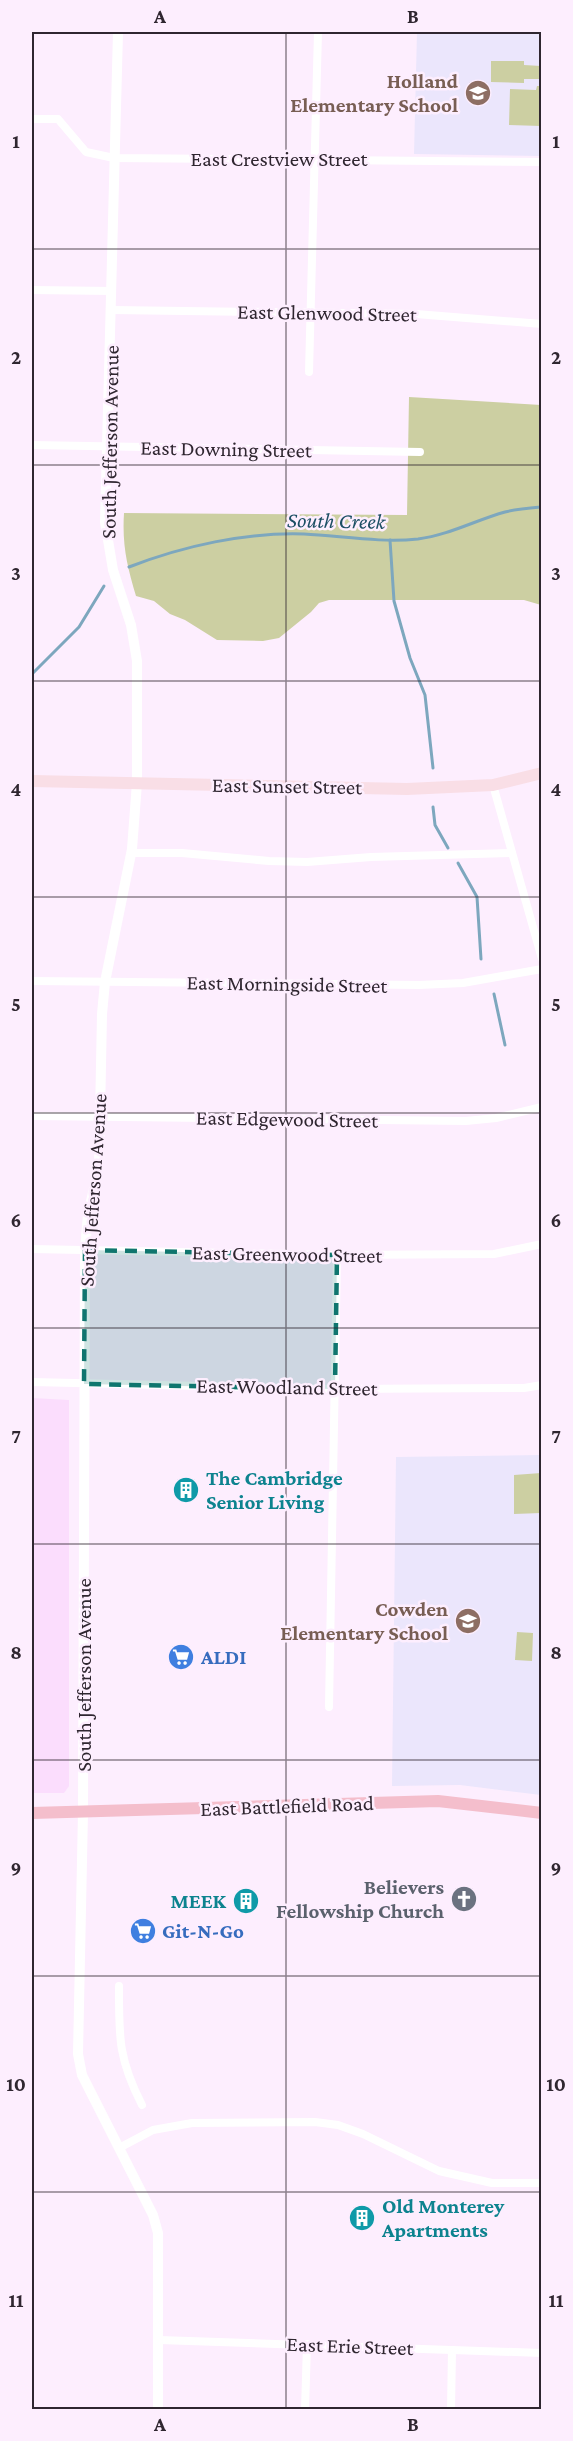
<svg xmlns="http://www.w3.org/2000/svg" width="573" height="2441" font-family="'Crimson Pro',serif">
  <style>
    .built { fill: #fbddfd }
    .education { fill: #ebe6fc }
    .green { fill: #cccfa2 }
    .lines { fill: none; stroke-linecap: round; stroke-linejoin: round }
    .stream { stroke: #7da7be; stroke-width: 3 }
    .minor { stroke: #fff; stroke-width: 8 }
    .tertiary { stroke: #fff; stroke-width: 10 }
    .secondary { stroke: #f9dee6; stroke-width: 12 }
    .primary { stroke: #f4becc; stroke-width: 12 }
    .marked { fill: #0f766e; fill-opacity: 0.2; stroke: #0f766e; stroke-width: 4.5; stroke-dasharray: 12 8; stroke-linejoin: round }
    .grid { fill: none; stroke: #2f2630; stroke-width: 1.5; stroke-opacity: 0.55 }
    .labels { text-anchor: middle; stroke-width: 5; stroke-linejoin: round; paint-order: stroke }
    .education-label { font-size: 21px; font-weight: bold; fill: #785e54; stroke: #fdeefe; text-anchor: end }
    .street-label { font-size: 21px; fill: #2f2630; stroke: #fdeefe }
    .culture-label { font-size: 21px; font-weight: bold; fill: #0d838f; stroke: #fdeefe; text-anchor: start }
    .shop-label { font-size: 21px; font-weight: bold; fill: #366cbe; stroke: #fdeefe; text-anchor: start }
    .worship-label { font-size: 21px; font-weight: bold; fill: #5b616d; stroke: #fdeefe; text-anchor: end }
    .water-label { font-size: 22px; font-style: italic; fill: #1c4f64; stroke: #fdeefe }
    .neatline { fill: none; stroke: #2f2630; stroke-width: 2 }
    .grid-label { font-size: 20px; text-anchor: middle; font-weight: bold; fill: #2f2630 }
  </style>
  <rect width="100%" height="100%" fill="#fdeefe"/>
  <polygon class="built" points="32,1398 69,1400 69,1786 64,1793 32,1793"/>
  <g class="education">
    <polygon points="417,32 541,32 541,156 414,154"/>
    <polygon points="541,1455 541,1795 460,1785 392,1786 396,1457"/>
  </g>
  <g class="green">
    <polygon points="491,61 524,61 524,65 541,66 541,79 524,79 524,83 491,82"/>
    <polygon points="537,86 541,86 541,126 509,125 510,89 536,90"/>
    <path d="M409,397L541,405V605L524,600H329L319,603L311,612L279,638L263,641L217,640L185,620L170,614L154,601L136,596C127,566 122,545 124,513L407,515Z"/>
    <polygon points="541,1473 541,1513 514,1514 514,1475"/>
    <polygon points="517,1632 533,1633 532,1661 515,1660"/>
  </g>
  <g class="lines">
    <g class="stream">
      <polyline points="390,540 394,601 410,658 425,695 433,768"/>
      <path d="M129,567C183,546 246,532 304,534C342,536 380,543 418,539C449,535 476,520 505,512C517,509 530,508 542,507"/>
      <polyline points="32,674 79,627 104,586"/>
      <polyline points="433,807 435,825 448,848"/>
      <polyline points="458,863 477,897 481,959"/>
      <polyline points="494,994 505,1045"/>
    </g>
    <g class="minor">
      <polyline points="32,119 58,119 86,152 114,158 542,162"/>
      <polyline points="32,290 112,291"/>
      <polyline points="112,310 416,314 542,324"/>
      <polyline points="309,372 318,32"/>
      <polyline points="32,445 420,452"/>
      <polyline points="493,785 542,959"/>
      <polyline points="132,853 182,853 269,861 307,862 371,857 512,853"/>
      <polyline points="32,981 419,985 463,983 542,969"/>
      <polyline points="32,1116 466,1121 496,1118 542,1107"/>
      <polyline points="32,1249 337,1255 494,1254 542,1244"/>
      <polyline points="32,1382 335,1389 524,1388 542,1385"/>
      <polyline points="329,1707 337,1255"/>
      <path d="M119,1986C119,2037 118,2058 142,2105"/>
      <polyline points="119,2148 153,2130 192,2123 315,2122 338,2125 363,2134 439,2171 492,2183 542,2183"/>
      <polyline points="159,2340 542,2353"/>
      <polyline points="305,2410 307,2344"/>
      <polyline points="451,2410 452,2350"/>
    </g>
    <polyline class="tertiary" points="118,32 105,522 113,570 131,625 137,661 137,783 132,849 105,982 102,1014 99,1167 88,1214 85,1250 83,1812 78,2054 82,2075 153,2215 158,2233 158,2410"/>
    <polyline class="secondary" points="32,781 407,789 493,785 542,773"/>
    <polyline class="primary" points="32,1813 438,1801 542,1813"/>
  </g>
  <path class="marked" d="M85,1250L337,1255L335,1389L84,1384Z"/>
  <path class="grid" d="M286,32V2410M32,249H542M32,465H542M32,681H542M32,897H542M32,1113H542M32,1328H542M32,1544H542M32,1760H542M32,1976H542M32,2192H542"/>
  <defs>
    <g id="school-disc" transform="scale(1.35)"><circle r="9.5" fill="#8d6e63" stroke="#fdeefe"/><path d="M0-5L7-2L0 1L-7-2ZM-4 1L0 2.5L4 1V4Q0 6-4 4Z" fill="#fff"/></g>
    <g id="building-disc" transform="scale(1.35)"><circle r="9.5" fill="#0f9aa8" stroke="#fdeefe"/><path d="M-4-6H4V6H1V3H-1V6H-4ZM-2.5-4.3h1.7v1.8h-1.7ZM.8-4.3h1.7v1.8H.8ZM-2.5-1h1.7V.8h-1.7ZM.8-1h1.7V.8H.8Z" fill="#fff"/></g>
    <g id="supermarket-disc" transform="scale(1.35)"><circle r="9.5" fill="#3f7fe0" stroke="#fdeefe"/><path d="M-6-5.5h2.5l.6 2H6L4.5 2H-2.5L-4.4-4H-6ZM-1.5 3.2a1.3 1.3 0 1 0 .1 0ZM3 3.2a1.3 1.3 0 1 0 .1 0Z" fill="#fff"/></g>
    <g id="church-disc" transform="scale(1.35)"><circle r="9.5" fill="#6b7280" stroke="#fdeefe"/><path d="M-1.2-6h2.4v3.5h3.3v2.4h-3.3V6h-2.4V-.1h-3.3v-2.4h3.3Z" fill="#fff"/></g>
  </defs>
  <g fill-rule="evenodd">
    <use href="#school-disc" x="478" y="93"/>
    <use href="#building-disc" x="186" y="1490"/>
    <use href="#school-disc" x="468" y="1621"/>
    <use href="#supermarket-disc" x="181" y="1657"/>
    <use href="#church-disc" x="464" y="1899"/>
    <use href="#building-disc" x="246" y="1901"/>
    <use href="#supermarket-disc" x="143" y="1931"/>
    <use href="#building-disc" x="362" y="2218"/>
  </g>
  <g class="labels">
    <g class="education-label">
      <text x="458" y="88">Holland<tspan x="458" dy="24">Elementary School</tspan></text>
      <text x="448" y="1616">Cowden<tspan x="448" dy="24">Elementary School</tspan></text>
    </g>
    <g class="street-label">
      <text x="279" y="166">East Crestview Street</text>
      <text transform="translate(327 313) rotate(1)" y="7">East Glenwood Street</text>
      <text transform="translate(110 442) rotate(-89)" y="7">South Jefferson Avenue</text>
      <text transform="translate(226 449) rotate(1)" y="7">East Downing Street</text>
      <text transform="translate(287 786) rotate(1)" y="7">East Sunset Street</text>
      <text transform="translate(287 984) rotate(1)" y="7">East Morningside Street</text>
      <text transform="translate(287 1119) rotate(1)" y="7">East Edgewood Street</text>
      <text transform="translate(93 1190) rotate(-86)" y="7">South Jefferson Avenue</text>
      <text transform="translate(287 1254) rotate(1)" y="7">East Greenwood Street</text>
      <text transform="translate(287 1387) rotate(1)" y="7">East Woodland Street</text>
      <text transform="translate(84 1675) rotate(-90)" y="7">South Jefferson Avenue</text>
      <text transform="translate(287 1806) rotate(-2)" y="7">East Battlefield Road</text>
      <text transform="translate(350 2346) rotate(2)" y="7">East Erie Street</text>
    </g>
    <g class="culture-label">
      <text x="206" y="1485">The Cambridge<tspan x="206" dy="24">Senior Living</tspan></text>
      <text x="226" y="1908" text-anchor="end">MEEK</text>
      <text x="382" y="2213">Old Monterey<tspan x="382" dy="24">Apartments</tspan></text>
    </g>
    <g class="shop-label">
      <text x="201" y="1664">ALDI</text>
      <text x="162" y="1938">Git-N-Go</text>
    </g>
    <g class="worship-label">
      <text x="444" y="1894">Believers<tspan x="444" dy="24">Fellowship Church</tspan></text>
    </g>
    <g class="water-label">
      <text transform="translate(336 520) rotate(1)" y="8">South Creek</text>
    </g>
  </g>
  <rect width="573" height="2441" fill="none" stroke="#fdeefe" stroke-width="66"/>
  <rect x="33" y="33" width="507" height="2375" class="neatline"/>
  <g class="grid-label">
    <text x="160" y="23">A</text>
    <text x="413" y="23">B</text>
    <text x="16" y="148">1</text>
    <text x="556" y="148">1</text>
    <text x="16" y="364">2</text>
    <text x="556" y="364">2</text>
    <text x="16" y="580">3</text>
    <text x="556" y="580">3</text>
    <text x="16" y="796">4</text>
    <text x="556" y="796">4</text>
    <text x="16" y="1011">5</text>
    <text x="556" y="1011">5</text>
    <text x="16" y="1227">6</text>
    <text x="556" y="1227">6</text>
    <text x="16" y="1443">7</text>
    <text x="556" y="1443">7</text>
    <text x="16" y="1659">8</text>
    <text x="556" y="1659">8</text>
    <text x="16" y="1875">9</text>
    <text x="556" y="1875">9</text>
    <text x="16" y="2091">10</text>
    <text x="556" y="2091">10</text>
    <text x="16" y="2307">11</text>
    <text x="556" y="2307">11</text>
    <text x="160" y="2431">A</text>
    <text x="413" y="2431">B</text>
  </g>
</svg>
